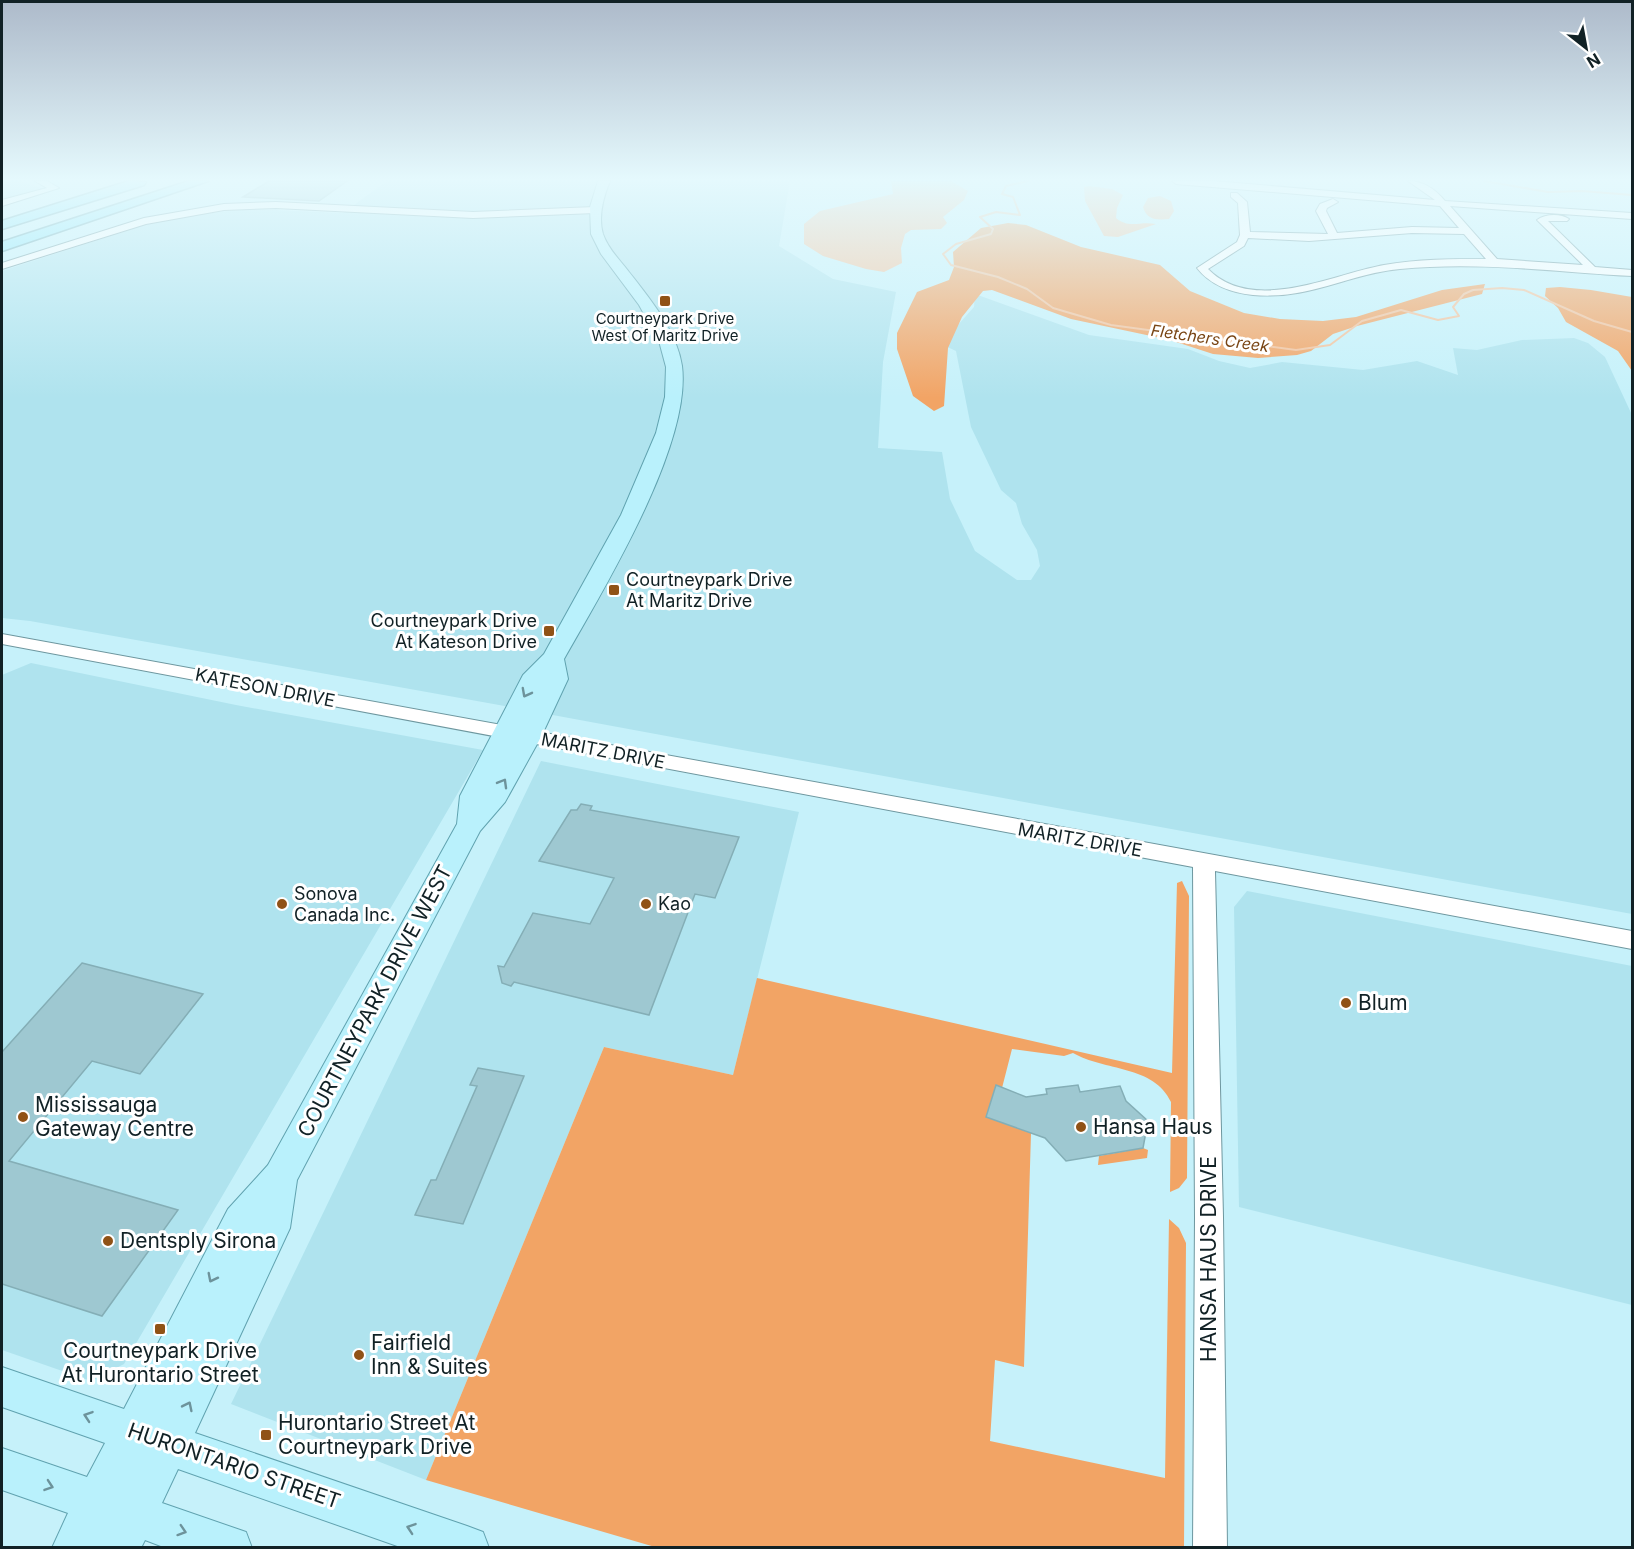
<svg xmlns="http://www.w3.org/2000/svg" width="1634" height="1549" font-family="Inter,sans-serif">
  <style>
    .built { fill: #afe3ee }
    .green { fill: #f2a465 }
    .water { fill: #f4c39e }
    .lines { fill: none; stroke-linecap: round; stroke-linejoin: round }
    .stream { stroke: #f4c39e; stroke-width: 2 }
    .building { fill: #9ec8d1; stroke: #84aeb6; stroke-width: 1.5 }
    .minor-casing { stroke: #6e979f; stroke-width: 2 }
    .major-casing { stroke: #60a2af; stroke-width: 2 }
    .highway-casing { stroke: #60a2af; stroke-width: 3 }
    .minor { fill: #fff; fill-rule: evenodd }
    .major { fill: #b9f1fc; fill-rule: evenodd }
    .highway { fill: #8ae7fa; fill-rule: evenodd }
    .oneway { stroke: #6d939b }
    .poi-dot { fill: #905216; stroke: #fff; stroke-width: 2 }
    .labels { text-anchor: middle; stroke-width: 6; stroke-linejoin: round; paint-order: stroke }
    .far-poi-label { font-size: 15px; fill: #112125; stroke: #fff }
    .far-water-label { font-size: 16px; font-style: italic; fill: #794514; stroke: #fff }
    .poi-label { font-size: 18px; fill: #112125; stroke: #fff; text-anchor: start }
    .street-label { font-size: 18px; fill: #112125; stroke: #fff }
    .near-street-label { font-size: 21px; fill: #112125; stroke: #fff }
    .near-poi-label { font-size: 21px; fill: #112125; stroke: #fff; text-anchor: start }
  </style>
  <rect width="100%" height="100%" fill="#c6f1fa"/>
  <g class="built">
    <polygon points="2,181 20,181 44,189 2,200"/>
    <polygon points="387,181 790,181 779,246 833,279 896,292 883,362 878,448 942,452 950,499 975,551 1017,580 1031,580 1040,566 1037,550 1022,524 1016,503 1001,490 971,427 956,351 941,344 974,307 975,294 1089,335 1188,349 1219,361 1250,368 1282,362 1363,370 1417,361 1458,375 1453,348 1477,350 1522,340 1574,338 1588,343 1605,357 1632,415 1632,914 488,703 30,621 2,618 2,271 147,224 205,213 253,209 343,213"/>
    <polygon points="31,663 236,705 483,750 124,1364 91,1381 2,1350 2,675"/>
    <polygon points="541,761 799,812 733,1075 604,1047 426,1480 231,1404"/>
    <polygon points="1247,891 1632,966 1632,1305 1239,1207 1234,907"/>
  </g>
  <g class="green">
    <polygon points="1008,223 1026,225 1081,247 1160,265 1190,291 1244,313 1280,319 1323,321 1356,317 1442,290 1485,284 1482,294 1357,326 1333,334 1311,351 1297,355 1258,358 1213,354 1170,340 1071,319 992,290 983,291 962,317 948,348 944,406 934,411 913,396 897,349 897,333 917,292 949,280 954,267 953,252 981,228"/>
    <polygon points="1560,287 1591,290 1632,297 1632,371 1618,351 1566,322 1558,308 1545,296 1546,288"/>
    <path d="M1182,881L1189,896L1187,1178L1179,1188L1170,1192L1171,1102C1154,1065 1104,1071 1073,1053L1064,1056L1012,1049L1002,1088L996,1085L987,1117L1031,1133L1024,1367L995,1360L990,1441L1165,1478L1169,1219L1179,1228L1186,1243L1184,1547H655L426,1480L604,1047L733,1075L757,978L1172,1073L1177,883Z"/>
    <polygon points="1143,1148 1148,1150 1147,1158 1098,1165 1099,1156"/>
  </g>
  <g class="water">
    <polygon points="891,181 951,181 968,191 964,200 943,217 947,223 941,229 911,230 905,234 901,248 902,263 884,272 866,269 823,256 804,244 804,224 820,211 893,194"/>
    <path d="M1089,186L1112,189L1123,195L1117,208L1116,218C1129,229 1139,221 1156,224L1118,237L1104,236L1085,201L1084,187Z"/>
    <path d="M1160,196L1171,201L1174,211L1169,219C1156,220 1147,220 1143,207L1148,198Z"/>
  </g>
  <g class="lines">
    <g class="stream">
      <polyline points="1028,181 1006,186 1002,194 1013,197 1020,215 996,212 980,217 993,229 991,234 956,244 943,254 951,265 998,277 1027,289 1053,308 1111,325 1296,350 1330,345 1362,321 1401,310 1438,320 1459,316 1453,307 1464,294 1473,290 1502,288 1524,290 1594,321 1632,332"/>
      <polyline points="1484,181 1548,192 1582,191 1632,195"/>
    </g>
  </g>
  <g class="building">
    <polygon points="269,181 347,181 319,201 243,197"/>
    <polygon points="581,804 592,806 590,810 739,837 715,898 695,894 649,1015 514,982 511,986 502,983 498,966 504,967 533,913 590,924 614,878 539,861 571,810 577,810"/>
    <polygon points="82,963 203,994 140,1074 92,1061 9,1161 178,1210 102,1316 2,1284 2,1052"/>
    <polygon points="478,1068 524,1076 463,1224 415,1215 431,1180 436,1180 477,1086 470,1085"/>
    <polygon points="996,1085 1026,1097 1047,1094 1046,1089 1078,1085 1080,1092 1120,1086 1126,1101 1148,1121 1143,1148 1066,1161 1045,1138 986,1117"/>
  </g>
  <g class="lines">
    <g class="minor-casing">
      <g id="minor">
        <polygon points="35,181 47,181 59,188 2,206 2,200 47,188"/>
        <path d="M1172,181H1213L1435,200L1408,181C1424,181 1435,189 1445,201L1632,213V219L1450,206L1497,259L1583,265L1537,220C1545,214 1560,213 1569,219L1567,221H1548L1595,267L1632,270V276C1554,272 1479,261 1400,269C1347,274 1310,300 1253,295C1232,293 1210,285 1197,268L1237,242L1240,235L1238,203L1231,197V193H1237L1247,202L1250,232L1328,234L1316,211L1320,204L1333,199L1338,202L1327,208L1326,211L1337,233L1412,227L1459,228L1440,206L1176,184ZM1412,233L1464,234L1486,259C1452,259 1418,259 1384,265C1333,274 1253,315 1208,269L1244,246L1248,238L1309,241Z"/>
        <polygon points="276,202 473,212 595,207 600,210 595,213 473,218 276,208 224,210 146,224 2,269 2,263 144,218 224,204"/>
        <polygon points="2,634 1632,931 1632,949 1215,871 1223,1217 1227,1548 1193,1548 1195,1217 1193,867 2,644"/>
      </g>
    </g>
    <g class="major-casing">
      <path id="major" d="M598,181H610C603,198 598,217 603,234C608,249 620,260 629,272C650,299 677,331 682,366C692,445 603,590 564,659L568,679L541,737L505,802L480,831L297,1180L290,1228L195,1433L467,1526L483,1532L489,1548H403L178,1469L162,1503L246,1532L252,1548H166L145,1540L141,1548H52L68,1513L2,1490V1448L87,1477L105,1443L2,1407V1367L124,1409L228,1209L268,1165L457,824L460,796L523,675L544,654L621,515L656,433L665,397L666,367L659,341L639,305L601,254L591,234L590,207Z"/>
    </g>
    <g class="highway-casing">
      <g id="highway">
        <polygon points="129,181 146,182 144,185 2,229 2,221"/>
        <polygon points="189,181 208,181 2,251 2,242"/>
      </g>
    </g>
    <use href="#minor" class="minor"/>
    <use href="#major" class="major"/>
    <use href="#highway" class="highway"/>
  </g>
  <defs><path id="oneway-chevron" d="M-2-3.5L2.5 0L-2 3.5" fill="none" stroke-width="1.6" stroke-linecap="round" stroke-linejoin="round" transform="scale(1.5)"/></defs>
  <g class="oneway">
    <use href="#oneway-chevron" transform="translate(526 693) rotate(118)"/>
    <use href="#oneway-chevron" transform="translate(503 783) rotate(-60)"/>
    <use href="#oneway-chevron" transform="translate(212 1278) rotate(117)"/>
    <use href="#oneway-chevron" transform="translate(188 1406) rotate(-64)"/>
    <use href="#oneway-chevron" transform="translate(88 1416) rotate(-161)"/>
    <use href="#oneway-chevron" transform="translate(49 1486) rotate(19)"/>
    <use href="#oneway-chevron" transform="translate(411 1528) rotate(-161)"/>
    <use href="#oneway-chevron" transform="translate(182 1531) rotate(18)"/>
  </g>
  <linearGradient id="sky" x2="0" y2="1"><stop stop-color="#adbaca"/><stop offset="0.45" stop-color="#e5f9fd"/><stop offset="1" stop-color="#e5f9fd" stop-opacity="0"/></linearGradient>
  <rect width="1634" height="398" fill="url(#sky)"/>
  <g class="poi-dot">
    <rect x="659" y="295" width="12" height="12" rx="3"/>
    <rect x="608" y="584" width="12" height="12" rx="3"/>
    <rect x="543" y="625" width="12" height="12" rx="3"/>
    <circle cx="282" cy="904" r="6"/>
    <circle cx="646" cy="904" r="6"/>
    <circle cx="1346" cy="1003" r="6"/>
    <circle cx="23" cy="1117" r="6"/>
    <circle cx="1081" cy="1127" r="6"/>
    <circle cx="108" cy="1241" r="6"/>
    <rect x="154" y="1323" width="12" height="12" rx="3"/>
    <circle cx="359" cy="1355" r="6"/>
    <rect x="260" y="1429" width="12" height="12" rx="3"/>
  </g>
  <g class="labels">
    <g class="far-poi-label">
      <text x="665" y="324">Courtneypark Drive<tspan x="665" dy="17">West Of Maritz Drive</tspan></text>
    </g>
    <g class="far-water-label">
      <text transform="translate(1210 338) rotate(8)" y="6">Fletchers Creek</text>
    </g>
    <g class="poi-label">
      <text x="626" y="586">Courtneypark Drive<tspan x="626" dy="21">At Maritz Drive</tspan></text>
      <text x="537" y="627" text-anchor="end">Courtneypark Drive<tspan x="537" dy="21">At Kateson Drive</tspan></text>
      <text x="294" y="900">Sonova<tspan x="294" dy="21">Canada Inc.</tspan></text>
      <text x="658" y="910">Kao</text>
    </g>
    <g class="street-label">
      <text transform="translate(265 688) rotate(11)" y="6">KATESON DRIVE</text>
      <text transform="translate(603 751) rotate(11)" y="6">MARITZ DRIVE</text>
      <text transform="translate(1080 840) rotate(10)" y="6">MARITZ DRIVE</text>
    </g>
    <g class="near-street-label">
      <text transform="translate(375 1001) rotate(-62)" y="7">COURTNEYPARK DRIVE WEST</text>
      <text transform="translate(1209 1259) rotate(-90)" y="7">HANSA HAUS DRIVE</text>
      <text transform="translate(234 1466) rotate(19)" y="7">HURONTARIO STREET</text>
    </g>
    <g class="near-poi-label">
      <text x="1358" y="1010">Blum</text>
      <text x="35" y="1112">Mississauga<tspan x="35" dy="24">Gateway Centre</tspan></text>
      <text x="1093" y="1134">Hansa Haus</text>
      <text x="120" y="1248">Dentsply Sirona</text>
      <text x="371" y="1350">Fairfield<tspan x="371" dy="24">Inn &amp; Suites</tspan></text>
      <text x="160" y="1358" text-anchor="middle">Courtneypark Drive<tspan x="160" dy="24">At Hurontario Street</tspan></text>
      <text x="278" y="1430">Hurontario Street At<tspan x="278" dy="24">Courtneypark Drive</tspan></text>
    </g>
  </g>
  <rect width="1634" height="1549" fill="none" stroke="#112125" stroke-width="6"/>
  <g transform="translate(1586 48) rotate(149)" stroke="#ffffff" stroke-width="4.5" paint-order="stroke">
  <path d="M0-4.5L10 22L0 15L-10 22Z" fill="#112125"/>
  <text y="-9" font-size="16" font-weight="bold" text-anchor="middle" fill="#112125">N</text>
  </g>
</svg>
